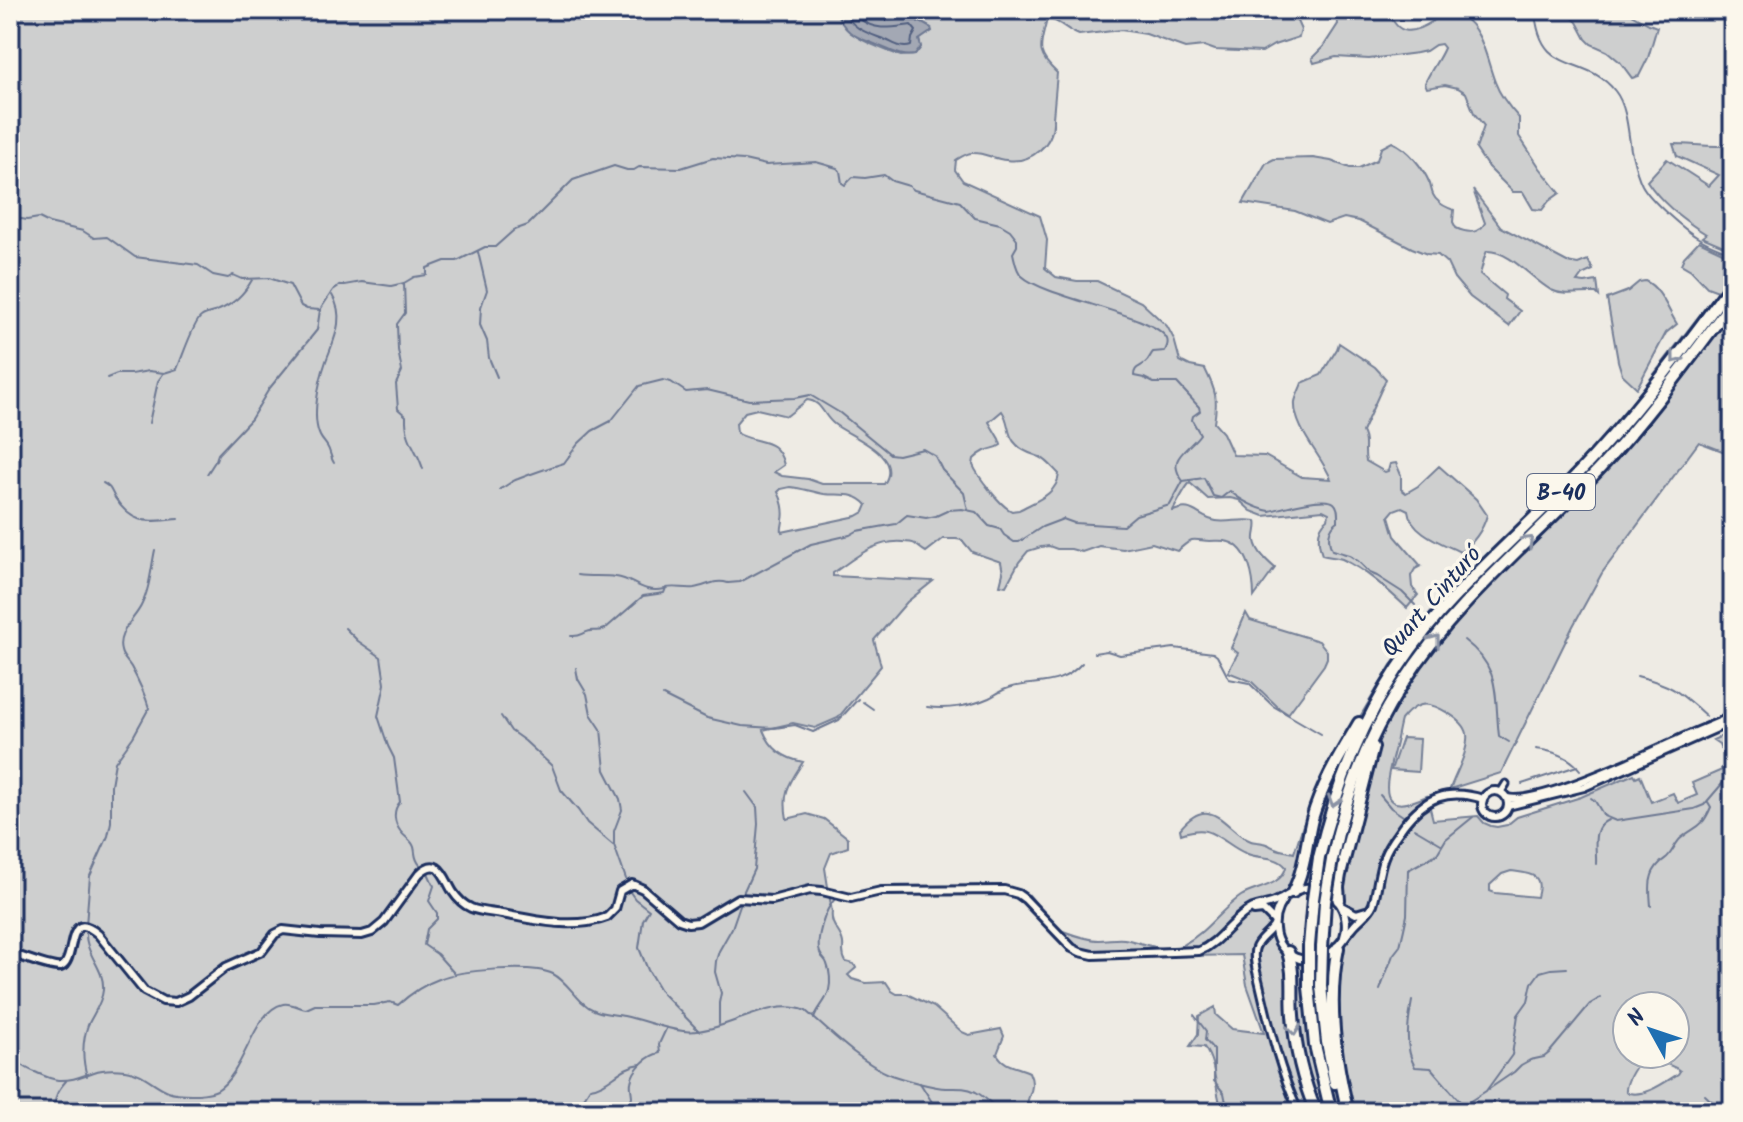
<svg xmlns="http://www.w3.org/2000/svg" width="1743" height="1122" font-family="Kalam,sans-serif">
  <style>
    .green { fill: #cecfcf; stroke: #747f96; stroke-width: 2; fill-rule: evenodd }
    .water { fill: #a3a8b4; stroke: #6d7892; stroke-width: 2 }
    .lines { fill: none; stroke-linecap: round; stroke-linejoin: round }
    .shore { stroke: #515f80; stroke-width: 2 }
    .stream { stroke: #6d7892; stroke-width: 2 }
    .minor-casing { stroke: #1b2f5e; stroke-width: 11 }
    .tertiary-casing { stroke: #1b2f5e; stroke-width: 12 }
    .motorway-casing { stroke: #1b2f5e; stroke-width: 16 }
    .minor { stroke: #fbf7ec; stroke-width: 5 }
    .tertiary { stroke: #fbf7ec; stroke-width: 6 }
    .motorway { stroke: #fbf7ec; stroke-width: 10 }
    .motorway-bridge-casing { stroke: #1b2f5e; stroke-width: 16; stroke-linecap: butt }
    .motorway-bridge { stroke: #fbf7ec; stroke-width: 10 }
    .oneway { stroke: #8b93a5 }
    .labels { text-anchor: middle; stroke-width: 7; stroke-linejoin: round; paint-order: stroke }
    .shield { fill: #fbf7ec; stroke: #5e6b89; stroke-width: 2 }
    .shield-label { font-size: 22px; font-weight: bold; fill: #1b2f5e }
    .street-label { font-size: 24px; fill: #1b2f5e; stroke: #fbf7ec }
  </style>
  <rect width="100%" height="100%" fill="#eeebe4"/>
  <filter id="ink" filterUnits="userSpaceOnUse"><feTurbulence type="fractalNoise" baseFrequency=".0125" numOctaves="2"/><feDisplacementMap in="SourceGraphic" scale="16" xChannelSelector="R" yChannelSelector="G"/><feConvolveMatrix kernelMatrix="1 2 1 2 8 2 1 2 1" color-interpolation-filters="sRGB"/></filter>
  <g filter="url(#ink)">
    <g class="green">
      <path d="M10,10H836C845,39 876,46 901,56L915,55L921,47L919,40L931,28L920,22L913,11C898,23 877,24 863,10H1241C1254,17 1267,19 1280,14L1279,10H1390L1389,12C1398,37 1413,34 1433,21C1436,19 1439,15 1443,13C1448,11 1456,13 1461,16C1483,29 1486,59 1495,82C1500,96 1509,107 1519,118V136L1540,168L1560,193L1549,201L1542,210L1533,209L1523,192H1513L1488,167L1476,149L1484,126L1474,113L1466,93L1458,88L1445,85L1427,88L1425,83C1430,71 1439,60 1444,48L1441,44L1435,45L1426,51L1417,53L1369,59L1336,57L1314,63L1312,58L1323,47L1338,24L1337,20C1323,13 1311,17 1296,19L1301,30L1299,37L1274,45L1262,52L1215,50L1204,46L1185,48L1146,34L1121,30L1079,35C1067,31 1060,20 1047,19C1041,46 1034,52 1057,73L1053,118C1055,144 1031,164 1006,160C995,159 984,153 974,153C967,152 961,157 956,160L955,170L963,181L1040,216L1047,240L1045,268L1056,277L1077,281H1097L1141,302L1167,326L1174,339L1180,361L1190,366L1205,369C1216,391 1218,399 1214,423L1223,433L1233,455L1265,456L1302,477L1331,479C1322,456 1293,428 1295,402C1296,396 1300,389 1302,383L1321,375L1337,349L1339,343L1375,367L1386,379L1362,432C1368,442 1363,450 1366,461L1385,472L1388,471L1390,464L1396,463L1401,475V489L1406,493L1418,486L1439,466L1476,499L1487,515C1483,530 1473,544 1460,552C1442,543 1410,532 1408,510L1402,507L1394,510L1389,516L1395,536L1421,566L1415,569L1411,576L1412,587L1418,595L1407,608C1388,590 1366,570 1342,559C1336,557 1329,557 1322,555C1318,543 1316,527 1328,519L1329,513L1323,510L1264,516L1251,511L1239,500L1230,498L1208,499L1190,483C1186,485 1176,506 1172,512C1193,501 1197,518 1216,521C1229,523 1242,518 1256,521C1258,529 1254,533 1255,541C1257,552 1267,561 1275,568L1254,597C1254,579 1249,548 1229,542C1223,540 1217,541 1210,541C1187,539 1195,537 1177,551L1152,543L1123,549L1099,546L1082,552L1071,549H1057L1049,546L1041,547L1028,551L1019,562L1006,586L1000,585L1003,573L1001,562L972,552L962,540L956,539H943L926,552C922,550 919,547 915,544C912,542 907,542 903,542C874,540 855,558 833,573V576L933,581L907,602L874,640L881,666L838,718L815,728L793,723L763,730C771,749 783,758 803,762C789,784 782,792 787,819L807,814L824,819L848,838V847L831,853L825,868L832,912C830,928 841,930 843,943C844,951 841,954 846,962L854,964L856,968L848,975L852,979L866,983L886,982L892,991L897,994H907L934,1007L962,1032L969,1035L1001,1029L1004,1036L997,1054C1005,1067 1017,1066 1029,1072C1039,1093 1021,1097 1030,1112H10ZM807,400C822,401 823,416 834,424C851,437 904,455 884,484H822L808,479L782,476L774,472L784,465C777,436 758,445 737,433L736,423L745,412L757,409L787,416ZM1002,411C1010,422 1006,435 1017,445C1023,452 1032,454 1040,457C1048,461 1053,468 1059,474C1057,495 1035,501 1019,510C1016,510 1014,511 1012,511C1001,507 977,475 973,465L974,459C977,456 981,453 985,451C991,448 996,449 1001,445L999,439L989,422ZM790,487C802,488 812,492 824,494C840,496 855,491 867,505L864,512L857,516L782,532C781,528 783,524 783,520C785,511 782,499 778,492L781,489Z"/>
      <polygon points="1564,10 1624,10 1649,24 1657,27 1648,58 1639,76 1632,78 1620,62 1607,51 1591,44 1586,39 1577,22"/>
      <path d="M1392,142C1408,149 1423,167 1430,184C1432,191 1432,196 1438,201C1442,206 1448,208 1454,210L1453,222L1456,228C1467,233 1478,235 1485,223L1473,190L1501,227L1567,262L1578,264L1588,260L1593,270L1582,275L1577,282L1585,283L1597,281L1599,296L1596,293C1581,292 1565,297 1551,290C1531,279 1511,251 1487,251C1483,259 1483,266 1480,274L1505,295L1504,299L1520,311L1509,326L1470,297L1454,278L1447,263L1438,255L1427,254L1412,248L1359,221L1344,218L1327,224L1295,211L1243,203L1266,163L1274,159L1313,158L1331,161L1350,168H1359L1377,160L1381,148Z"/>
      <path d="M1673,144C1694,144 1713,148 1733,145V250L1702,237L1706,234C1683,220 1662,204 1647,181L1667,159L1709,186L1719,175L1677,156Z"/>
      <path d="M1699,241L1733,257V354L1729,366L1733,381V455L1699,442L1602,573L1573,626L1501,773L1450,789C1456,772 1469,752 1467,734C1465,720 1434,702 1421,705C1412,707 1406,714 1401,720C1398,731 1397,741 1394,751C1385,786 1376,819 1427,796L1433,820L1478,816L1484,823L1491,826L1497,827L1507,825L1517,817L1581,797L1634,774L1636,777L1640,775L1651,802L1673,793L1678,803L1697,795L1692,783L1722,770L1721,768L1728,765L1719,744L1713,740L1733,731V796L1726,810L1729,819L1733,821V1112H1223C1214,1092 1218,1066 1204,1047L1190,1046L1198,1034L1199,1016L1215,1007L1216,1015L1232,1029L1264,1033L1247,985L1242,955L1087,958L1068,950L1023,901L1029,895C1039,906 1050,925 1063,931C1074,935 1088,940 1099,940C1108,940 1116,938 1124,939C1143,942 1165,955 1184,944C1207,932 1220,910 1241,896C1256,887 1282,886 1286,867C1275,854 1259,860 1245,853C1232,848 1220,835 1206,831C1198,829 1190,831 1181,834L1180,829C1212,790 1226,832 1251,841C1253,842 1260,842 1263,843C1274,846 1265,844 1275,848C1281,851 1288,851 1294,853L1303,825L1325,775L1391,665L1428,620L1468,575L1565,479L1624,413L1718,291L1707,287L1691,270L1681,264L1684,257ZM1511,871C1530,874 1544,873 1537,897L1495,893L1490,891V885L1502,874ZM1309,890C1351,893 1356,952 1315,957C1271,963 1262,898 1309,890ZM1627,1006H1675V1054H1627ZM1649,1056L1676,1068L1680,1071L1678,1074C1664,1083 1642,1099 1626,1092C1625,1081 1636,1066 1643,1057Z"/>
      <path d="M1645,281C1660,287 1668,310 1677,324L1666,333L1637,388L1622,374L1618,361L1607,299L1628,291L1639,282Z"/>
      <polygon points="1246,613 1250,620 1319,641 1327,651 1327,658 1324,665 1288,714 1279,708 1251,681 1228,672 1238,653 1231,648"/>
      <polygon points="1402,738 1420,739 1418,772 1391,770"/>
    </g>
    <path class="water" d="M836,10H863C877,24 900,24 914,10L920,22L931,28L932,31L919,40L921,47L915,55C903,57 896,53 884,48C862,38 844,37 836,10Z"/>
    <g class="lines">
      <path class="shore" d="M844,10C852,30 868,33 886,40C895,44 901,49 911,46L912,38L916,31L911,25C894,27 876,32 860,19L858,10"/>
      <g class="stream">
        <path d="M1535,10C1539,78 1586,53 1615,91C1627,106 1628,132 1631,150C1634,162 1636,173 1642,185C1650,200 1684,230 1700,239C1710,245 1722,249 1733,254"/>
        <polyline points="918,23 930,10"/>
        <path d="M10,217L27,220L39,218L49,223L83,231L94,238L107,237L135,257L198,265L213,275L228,278L233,275L242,279L269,278L290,285L301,306L307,309L320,310L333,290L339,286L362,282L391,286L404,283L414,277L427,275V268L445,261H457L485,247H495L514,230L528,225L573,180L614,166L627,170H634L639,167L681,168L713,158L744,160L766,165L816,162L837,168L840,171L842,183L845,185L853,177L865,178L884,175L892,181L909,186L914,190L960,202L975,218L1000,224L1010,230L1017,239V246L1013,253C1015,261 1016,271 1022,276C1047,299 1155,314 1167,339C1169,344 1167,346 1165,351L1153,352C1150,355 1149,360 1145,363C1139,368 1134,367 1134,376L1144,378L1154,383H1177L1199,407L1200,411L1193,416L1192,420L1200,434C1188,451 1165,458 1183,481L1204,478L1213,496L1221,498L1230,491C1240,500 1257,509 1270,511C1282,508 1324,495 1334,503C1339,507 1338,515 1338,521C1328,528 1327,540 1332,550L1349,555L1358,561L1370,573L1377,576L1402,592L1415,605"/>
        <polyline points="478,252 487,290 481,307 480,325 487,341 489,358 497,377"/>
        <path d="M404,283L405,313L397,324L398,350L402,371L396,384L398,409L406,416C405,441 417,448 423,469"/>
        <path d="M332,295C346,318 334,339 326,361C319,381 311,417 320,436C322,440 325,443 327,446C331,452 330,457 334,463"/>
        <path d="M107,378L117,374H131L149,371L164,373L177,369C182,358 194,321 201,317C206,313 214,313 219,310C234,304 244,294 252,280"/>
        <polyline points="149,423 158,381 163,374"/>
        <polyline points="207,474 216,460 218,454 251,419 269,389 317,330 320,310"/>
        <path d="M103,483C111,487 111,491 115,498C134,527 149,521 179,519"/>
        <path d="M500,489C507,486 511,481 518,479C533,473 548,468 564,463L578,444L592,431L611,421L639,386L663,380L671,382L686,392L707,390L749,400L795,398L810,395L840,413L890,454L898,455L923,449L935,456L942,470L964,493L968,510"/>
        <path d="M577,575C590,577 603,575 616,577C634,579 641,594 665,589"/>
        <path d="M345,628L358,641L381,657L385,684L378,716L388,746L394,758L400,802C392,811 394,823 401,832C405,838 412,840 414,847C416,855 414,858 420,865"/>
        <path d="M571,636C582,637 581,633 590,631C595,630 599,632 605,629L643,596L664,593L666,588C676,586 684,589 694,588C707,586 715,579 728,583L740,582L811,544L850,535L857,531L896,524L907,515L926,518L936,516L949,510L962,509L976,512L989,526L1000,529L1004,535L1014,542H1019L1042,527L1063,519L1074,523L1123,526L1136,515L1170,505L1183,481"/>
        <path d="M1464,640C1502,669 1494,694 1499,736L1509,742"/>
        <polyline points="1094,653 1107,651 1120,655 1174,648 1213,653 1217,656 1229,679 1249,683 1273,706 1321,734"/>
        <polyline points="576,668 578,679 587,694 591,714 601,729 605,770 620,799 622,810 614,831 614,845 626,879"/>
        <path d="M1637,676C1673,685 1679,692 1706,716"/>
        <polyline points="663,696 707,718 742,726 775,728 795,725 813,732 839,720 858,699"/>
        <polyline points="863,702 873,709"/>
        <path d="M927,707C947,710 971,706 989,698C995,695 1000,691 1006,689C1034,679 1059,689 1082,663"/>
        <polyline points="501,716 511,731 525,741 552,766 561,790 578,810 587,823 613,845"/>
        <polyline points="1725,742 1733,746"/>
        <path d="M1536,749C1553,751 1570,756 1580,770"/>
        <polyline points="1522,784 1577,766"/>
        <polyline points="1380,795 1391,808 1403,816"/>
        <polyline points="1591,798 1595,801 1604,816 1616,821 1694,809 1704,805 1733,771"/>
        <polyline points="1414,828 1441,844"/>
        <path d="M1596,864C1597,847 1590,828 1608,820"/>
        <polyline points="428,873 434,886 429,901 437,913 437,919 427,929 424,945 437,954 454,973"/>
        <polyline points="630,892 635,899 649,910 643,920 639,948 648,970 661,992 699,1031"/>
        <polyline points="743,893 754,869 758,824 757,807 746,792"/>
        <path d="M1651,906C1650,891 1647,875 1660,863C1663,860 1667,858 1669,855C1673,850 1676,843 1680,839C1695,825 1701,831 1711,807L1708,802"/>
        <path d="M86,925L90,876L108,836L111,822V785L115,762L133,737L149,708C145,694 138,680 131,667C128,662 122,657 121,651C116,633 134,620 141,606C150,589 151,568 155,550"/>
        <path d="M86,930C84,955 105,967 103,990C102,1003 93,1014 88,1025C82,1041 82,1060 87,1076"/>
        <polyline points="1380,990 1393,955 1400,946 1404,929 1407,915 1408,870 1437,854 1446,839 1473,817"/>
        <path d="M1412,1001C1408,1023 1404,1047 1415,1067L1431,1068L1463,1105"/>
        <polyline points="1194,1015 1206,1031 1205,1040 1214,1050 1214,1081 1224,1093 1228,1112"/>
        <path d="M814,1019C817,1008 827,1001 829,990C831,983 830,971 827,964C825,958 823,960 820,953C815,940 825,909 835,899"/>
        <polyline points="719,1024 719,1003 721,993 715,972 716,961 719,951 732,928 741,902"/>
        <path d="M10,1043L18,1050C19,1054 18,1058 20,1062C22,1067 30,1070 35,1072C42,1075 50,1079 58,1080C72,1081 82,1076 94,1072C102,1069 116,1069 125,1070C143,1072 153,1085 168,1091C178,1095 189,1094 199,1094C205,1093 211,1093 217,1090C246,1072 252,1011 283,1004C290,1002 299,1008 306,1009L315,1005H374L390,1002L398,1005C409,995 425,984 439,979C460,970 532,964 553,974C569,982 577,1003 594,1010C602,1014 614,1014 624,1016C643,1020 662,1028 683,1031C723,1036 768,995 806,1011C832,1034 859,1061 891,1075C902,1079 935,1088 946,1088C957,1088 965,1087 976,1092C985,1097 993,1105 1001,1112"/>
        <polyline points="920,1083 932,1102 945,1112"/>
        <polyline points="1489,1089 1514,1072 1521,1065 1530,1060 1544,1057 1549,1053 1590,1004 1600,998"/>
        <polyline points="1705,1095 1723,1112"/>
        <polyline points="1464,1105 1486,1091 1512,1055 1518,1015 1528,1001 1532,983 1540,972 1551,969 1567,968"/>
        <path d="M56,1112C53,1099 57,1091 66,1081"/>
        <path d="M575,1112L590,1088C609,1086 620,1066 641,1064"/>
        <path d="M621,1112L632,1097C632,1092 630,1087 631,1082C633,1069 648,1055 660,1053L659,1044L666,1029"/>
      </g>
      <g class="minor-casing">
        <g id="minor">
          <polyline points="1501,792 1506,784"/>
          <path d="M1274,925C1269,934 1257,940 1255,949C1252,960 1258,976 1260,986C1270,1029 1280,1072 1299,1112"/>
        </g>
      </g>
      <g class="tertiary-casing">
        <g id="tertiary">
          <circle cx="1495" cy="804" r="13"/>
          <path d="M1507,798C1538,806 1649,753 1682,738C1699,730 1716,724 1733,716"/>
          <polyline points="1508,806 1584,787 1733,721"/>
          <path d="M1283,900C1268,921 1273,951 1300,959C1329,967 1338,944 1353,927C1359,919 1369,914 1373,904C1378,889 1378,872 1384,857C1388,845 1396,836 1403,826C1425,797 1448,788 1483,799"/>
          <polyline points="1343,907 1356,914 1366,911"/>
          <polyline points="1254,911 1263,910 1274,921"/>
          <path d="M10,953C20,956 54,969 61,967C77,961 65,906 98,934L144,991L163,1001L176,1002L189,996L226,967L262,951L275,934L283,930L320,934L362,935L372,932L384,922L419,874C439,854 444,878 453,892C457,898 464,905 471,908C481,912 492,912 502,914C536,920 574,930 607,917L615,909L620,891L632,884L643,889L679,920L688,923L698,922L738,898L772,900L810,890L822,891L851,898L881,891L1004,890L1018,894L1025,899L1072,948L1080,952L1093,955L1199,951C1221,942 1232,918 1253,908C1261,905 1269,905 1277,901C1287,897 1294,889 1305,888C1334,884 1352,912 1344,937"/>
        </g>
      </g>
      <g class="motorway-casing">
        <g id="motorway">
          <path d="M1319,858C1340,768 1378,684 1439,614C1480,567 1528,526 1572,480C1631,419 1683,351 1733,282"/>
          <path d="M1332,860C1351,763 1397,677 1464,605C1508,557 1557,514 1601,467C1649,415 1691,357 1733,301"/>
          <path d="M1293,892C1305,870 1306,843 1312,819C1322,784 1341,754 1359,723"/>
          <polyline points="1339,900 1338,887 1340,875 1373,747"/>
          <polyline points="1309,946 1313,899"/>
          <polyline points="1322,948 1325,902"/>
          <path d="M1338,948C1327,1001 1335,1060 1348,1112"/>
          <path d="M1288,952C1295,972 1291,994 1293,1015C1295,1048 1303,1081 1316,1112"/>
          <polyline points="1321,986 1327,1042 1335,1083"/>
          <polyline points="1309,987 1315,1045 1331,1112"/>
        </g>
      </g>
      <use href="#minor" class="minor"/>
      <use href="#tertiary" class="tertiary"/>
      <use href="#motorway" class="motorway"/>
      <g class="motorway-bridge-casing">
        <g id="motorway-bridge">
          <polyline points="1313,899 1319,858"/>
          <polyline points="1325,902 1332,860"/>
          <polyline points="1321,986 1322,948"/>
          <polyline points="1309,987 1309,946"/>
        </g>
      </g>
      <use href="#motorway-bridge" class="motorway-bridge"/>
    </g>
    <defs><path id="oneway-chevron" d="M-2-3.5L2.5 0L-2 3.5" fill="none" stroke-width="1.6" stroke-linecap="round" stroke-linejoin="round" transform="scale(2)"/></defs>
    <g class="oneway">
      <use href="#oneway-chevron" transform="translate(1676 358) rotate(127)"/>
      <use href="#oneway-chevron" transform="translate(1528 541) rotate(-44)"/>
      <use href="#oneway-chevron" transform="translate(1435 640) rotate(-52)"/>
      <use href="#oneway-chevron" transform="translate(1334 801) rotate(108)"/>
      <use href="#oneway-chevron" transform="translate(1294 1030) rotate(83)"/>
    </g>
  </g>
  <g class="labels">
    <rect class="shield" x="1527" y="474" width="68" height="36" rx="6"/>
    <g class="shield-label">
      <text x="1561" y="500">B-40</text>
    </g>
    <g class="street-label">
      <text transform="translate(1431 601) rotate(-49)" y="8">Quart Cinturó</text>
    </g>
  </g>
  <rect width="1743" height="1122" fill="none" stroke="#fbf7ec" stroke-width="40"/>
  <rect x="20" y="20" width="1703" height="1082" fill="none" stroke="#1b2f5e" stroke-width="3" filter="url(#ink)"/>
  <g transform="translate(1651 1030) rotate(310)"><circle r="38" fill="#fbf7ec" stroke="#a1a7b3" stroke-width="2"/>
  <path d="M0-6L14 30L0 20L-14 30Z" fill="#1f6fb2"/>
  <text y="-12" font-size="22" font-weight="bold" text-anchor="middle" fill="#1b2f5e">N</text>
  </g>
</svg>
